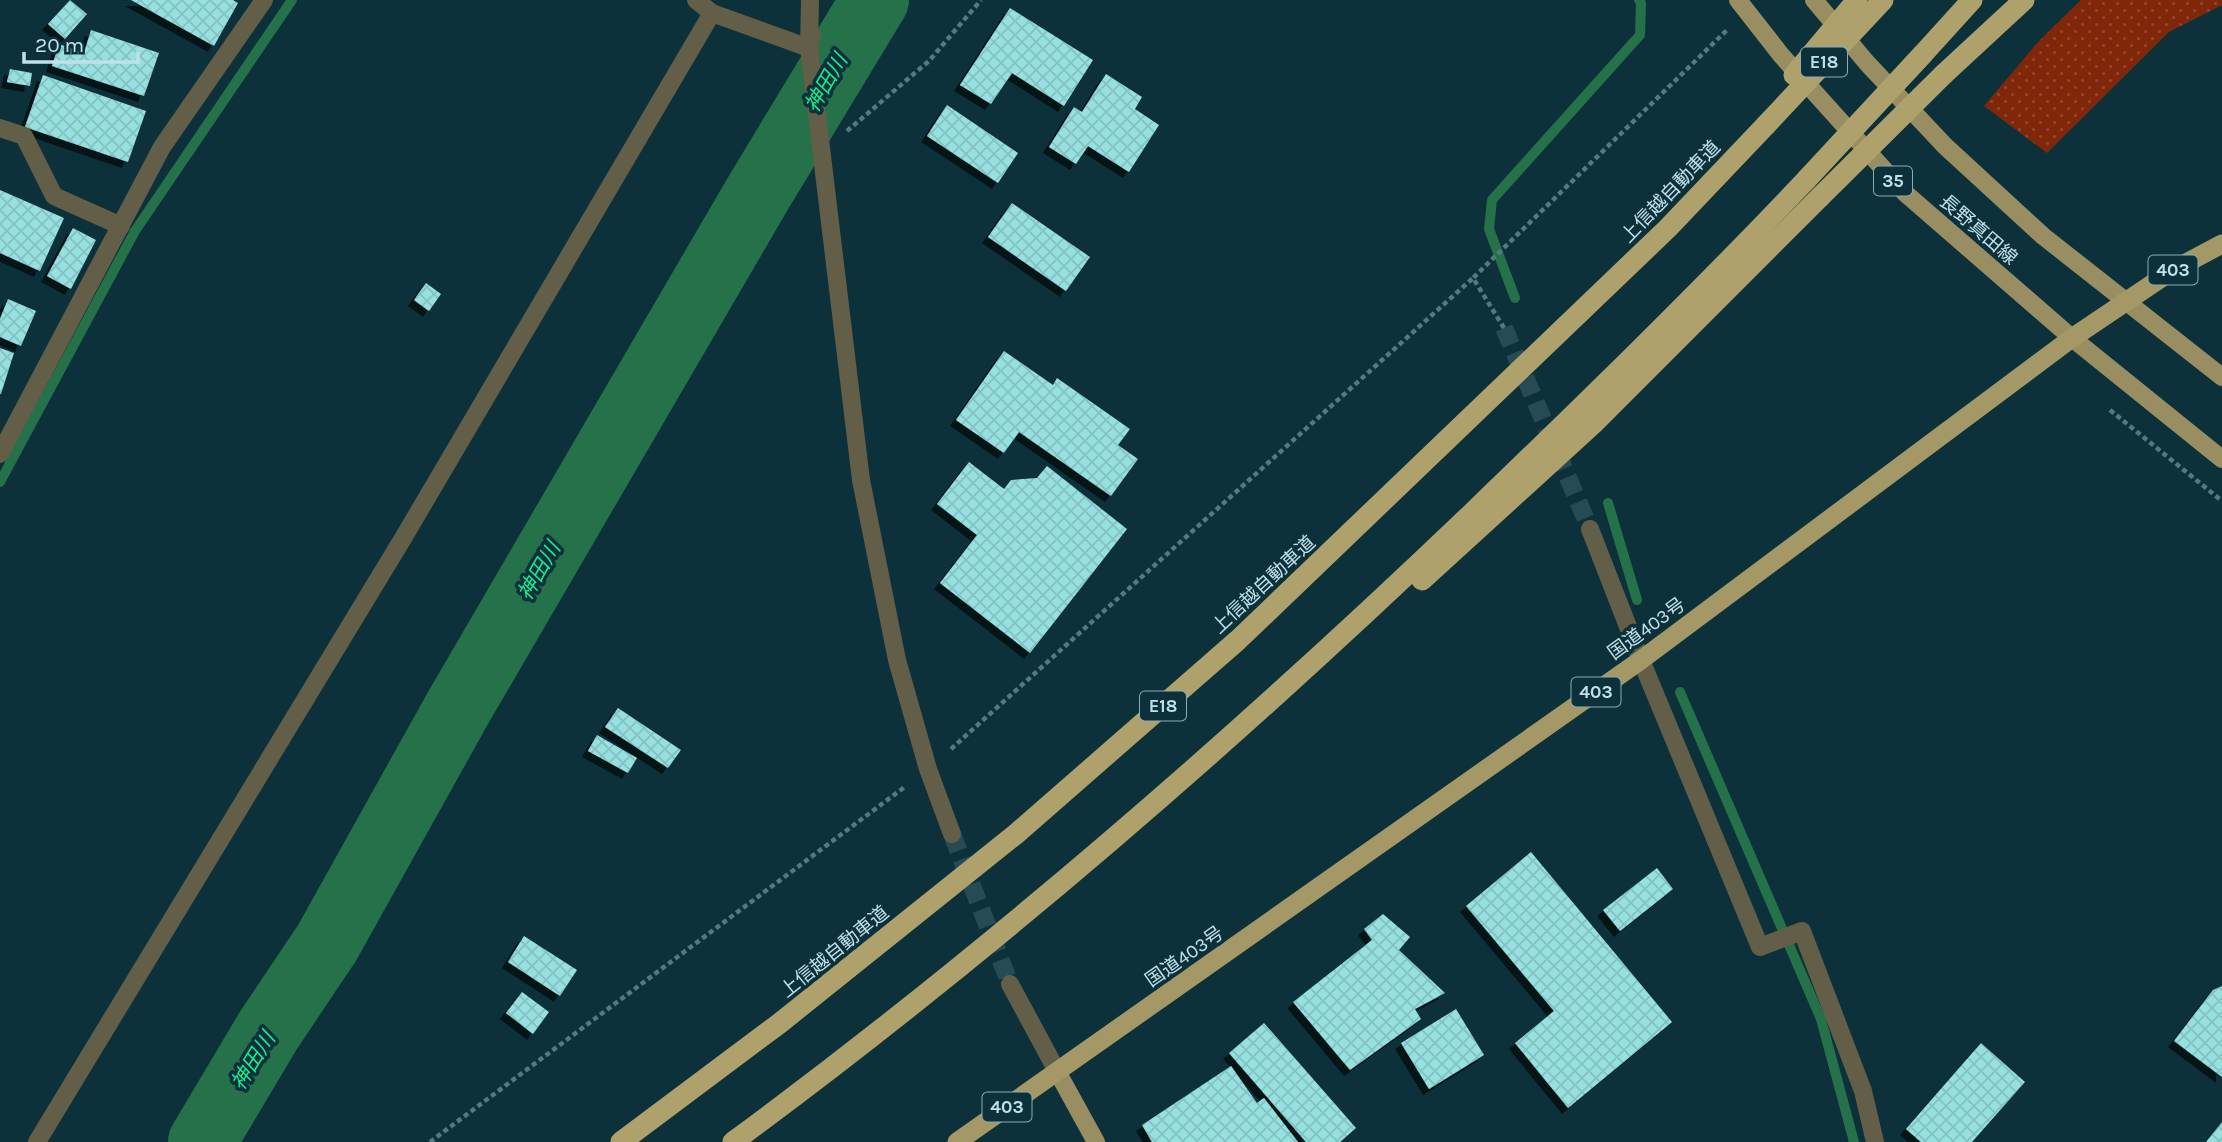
<svg xmlns="http://www.w3.org/2000/svg" width="2222" height="1142" font-family="Karla,'Noto Sans JP',sans-serif">
  <style>
    .green { fill: url(#green-dots) }
    .lines { fill: none; stroke-linecap: round; stroke-linejoin: round }
    .stream { stroke: #257149; stroke-width: 10 }
    .river { stroke: #257149; stroke-width: 68 }
    .building { fill: url(#building-cross-hatch); filter: url(#shadow) }
    .minor-tunnel { stroke: #274b55; stroke-width: 18; stroke-dasharray: 18 9; stroke-linecap: butt }
    .tertiary-tunnel { stroke: #274b55; stroke-width: 18; stroke-dasharray: 18 9; stroke-linecap: butt }
    .path { stroke: #557882; stroke-width: 4.5; stroke-dasharray: 5 3.5; stroke-linecap: butt }
    .minor { stroke: #635e48; stroke-width: 18 }
    .tertiary { stroke: #635e48; stroke-width: 18 }
    .primary { stroke: #988e62; stroke-width: 18 }
    .trunk { stroke: #a39866; stroke-width: 19 }
    .motorway { stroke: #aea16b; stroke-width: 21 }
    .motorway-bridge { stroke: #aea16b; stroke-width: 21 }
    .labels { text-anchor: middle; stroke-width: 7; stroke-linejoin: round; paint-order: stroke }
    .shield { fill: #0c313a; stroke: #8aacb6; stroke-width: 2 }
    .shield-label { font-size: 18px; font-weight: bold; fill: #c0e1eb }
    .street-label { font-size: 19px; fill: #c0e1eb; stroke: #0c313a }
    .water-label { font-size: 21px; font-style: italic; fill: #1aea8f; stroke: #0c313a }
  </style>
  <defs>
    <pattern id="green-dots" width="8" height="8" patternUnits="userSpaceOnUse" patternTransform="scale(1.75)"><rect width="8" height="8" fill="#802609"/><path d="M2 2h.1M6 6h.1" fill="none" stroke="#90452d" stroke-width="1.8" stroke-linecap="round"/></pattern>
    <pattern id="building-cross-hatch" width="8" height="8" patternUnits="userSpaceOnUse" patternTransform="scale(1.75)"><rect width="8" height="8" fill="#96e0e0"/><path d="M0 0l8 8M0 8l8-8" fill="none" stroke="#84c1c1"/></pattern>
    <filter id="shadow"><feDropShadow dx="-6" dy="6" stdDeviation="0" flood-color="#0009"/></filter>
  </defs>
  <rect width="100%" height="100%" fill="#0c313a"/>
  <polygon class="green" points="2081,0 2222,0 2222,5 2169,32 2047,153 1984,106 2038,42"/>
  <g class="lines">
    <g class="stream">
      <polyline points="1515,298 1489,229 1492,200 1640,35 1641,3 1639,0"/>
      <polyline points="0,482 135,231 292,0"/>
      <polyline points="1608,503 1637,600"/>
      <polyline points="1680,692 1821,1019 1854,1142"/>
    </g>
    <polyline class="river" points="202,1142 268,1031 327,943 458,708 757,195 875,0"/>
  </g>
  <g class="building">
    <polygon points="70,0 87,14 65,39 48,24"/>
    <polygon points="131,0 233,0 238,3 214,46"/>
    <polygon points="1010,8 1093,60 1064,106 1012,73 991,104 960,85"/>
    <polygon points="91,30 159,53 144,96 52,66 59,44 84,53"/>
    <polygon points="10,69 32,73 30,86 7,82"/>
    <polygon points="1106,74 1142,97 1135,109 1159,125 1129,172 1088,146 1076,164 1049,147 1074,107 1082,112"/>
    <polygon points="43,75 146,111 128,162 25,127"/>
    <polygon points="947,105 1018,153 998,183 927,136"/>
    <polygon points="0,190 64,218 40,271 0,253"/>
    <polygon points="1012,203 1090,257 1066,291 988,237"/>
    <polygon points="73,228 96,240 71,289 47,276"/>
    <polygon points="426,283 441,294 429,311 414,300"/>
    <polygon points="8,299 36,311 21,346 0,337 0,319"/>
    <polygon points="0,348 14,353 1,394 0,394"/>
    <polygon points="1004,351 1053,385 1057,378 1130,429 1118,445 1138,459 1111,496 1019,432 1004,453 956,420"/>
    <polygon points="969,462 1004,489 1011,480 1037,478 1047,466 1127,529 1030,653 940,583 977,535 937,504"/>
    <polygon points="618,708 681,750 668,768 605,727"/>
    <polygon points="597,735 637,758 628,773 588,751"/>
    <polygon points="1531,852 1672,1022 1568,1108 1515,1043 1554,1011 1466,906"/>
    <polygon points="1657,868 1673,889 1620,931 1603,910"/>
    <polygon points="1383,914 1410,937 1399,950 1445,993 1415,1009 1421,1019 1350,1070 1293,1002 1372,940 1364,929"/>
    <polygon points="524,936 577,970 560,996 508,962"/>
    <polygon points="2222,986 2222,1077 2174,1041 2213,990"/>
    <polygon points="522,992 549,1012 533,1034 506,1013"/>
    <polygon points="1456,1009 1484,1055 1429,1089 1401,1043"/>
    <polygon points="1264,1023 1356,1128 1340,1142 1306,1142 1229,1053"/>
    <polygon points="1981,1043 2025,1082 1972,1142 1921,1142 1906,1129"/>
    <polygon points="1231,1066 1257,1103 1264,1098 1298,1142 1152,1142 1142,1125"/>
    <polygon points="2222,1122 2222,1142 2206,1142"/>
  </g>
  <g class="lines">
    <polyline class="minor-tunnel" points="1504,328 1590,529"/>
    <polyline class="tertiary-tunnel" points="952,834 1010,984"/>
    <g class="path">
      <polyline points="847,131 929,61 981,0"/>
      <polyline points="1504,328 1473,278 1728,29"/>
      <polyline points="2110,410 2222,501"/>
      <polyline points="951,749 1473,278"/>
      <polyline points="430,1142 906,786"/>
    </g>
    <g class="minor">
      <polyline points="696,0 712,13 809,48 812,35"/>
      <polyline points="0,128 24,136 54,196 121,226"/>
      <polyline points="0,454 162,147 264,0"/>
      <polyline points="1590,529 1641,660 1760,947 1802,931 1863,1091 1875,1142"/>
      <polyline points="37,1142 405,535 712,13"/>
    </g>
    <g class="tertiary">
      <polyline points="810,0 809,48 861,480 897,660 928,769 952,834"/>
      <polyline points="1010,984 1058,1073"/>
    </g>
    <g class="primary">
      <polyline points="1738,0 1781,55 1905,193 2072,338 2222,459"/>
      <polyline points="1814,0 1867,63 1945,146 2043,236 2222,377"/>
      <polyline points="1058,1073 1096,1142"/>
    </g>
    <polyline class="trunk" points="957,1142 1641,660 2072,338 2173,270 2222,244"/>
    <g class="motorway">
      <polyline points="1923,54 1972,0"/>
      <polyline points="1944,74 2024,0"/>
      <polyline points="1422,580 1593,424 1820,197"/>
      <polyline points="621,1142 780,1023 1016,834 1238,640 1668,228 1766,125"/>
      <path d="M733,1142C995,949 1239,736 1473,512C1586,403 1699,293 1807,179"/>
    </g>
    <g class="motorway-bridge">
      <polyline points="1794,75 1857,0"/>
      <polyline points="1766,125 1883,0"/>
      <polyline points="1807,179 1923,54"/>
      <polyline points="1820,197 1944,74"/>
    </g>
  </g>
  <g class="labels">
    <g class="shield">
      <rect x="1801" y="47.5" width="46" height="29" rx="5"/>
      <rect x="1874" y="166.5" width="38" height="29" rx="5"/>
      <rect x="2148.5" y="255.5" width="49" height="29" rx="5"/>
      <rect x="1571.5" y="677.5" width="49" height="29" rx="5"/>
      <rect x="1140" y="691.5" width="46" height="29" rx="5"/>
      <rect x="982.5" y="1092.5" width="49" height="29" rx="5"/>
    </g>
    <g class="shield-label">
      <text x="1824" y="68">E18</text>
      <text x="1893" y="187">35</text>
      <text x="2173" y="276">403</text>
      <text x="1596" y="698">403</text>
      <text x="1163" y="712">E18</text>
      <text x="1007" y="1113">403</text>
    </g>
    <g class="street-label">
      <text transform="translate(1670 191) rotate(-46)" y="7">上信越自動車道</text>
      <text transform="translate(1979 229) rotate(41)" y="7">長野真田線</text>
      <text transform="translate(1263 584) rotate(-43)" y="7">上信越自動車道</text>
      <text transform="translate(1646 628) rotate(-36)" y="7">国道403号</text>
      <text transform="translate(834 951) rotate(-39)" y="7">上信越自動車道</text>
      <text transform="translate(1184 956) rotate(-35)" y="7">国道403号</text>
    </g>
    <g class="water-label">
      <text transform="translate(826 83) rotate(-60)" y="7">神田川</text>
      <text transform="translate(539 571) rotate(-60)" y="7">神田川</text>
      <text transform="translate(253 1061) rotate(-58)" y="7">神田川</text>
    </g>
  </g>
  <path d="M24 52v10h114v-10" fill="none" stroke="#c0e1eb" stroke-width="3.5"/>
  <text x="35" y="52" font-size="21" fill="#c0e1eb" stroke="#0c313a" stroke-width="5" paint-order="stroke">20 m</text>
</svg>
